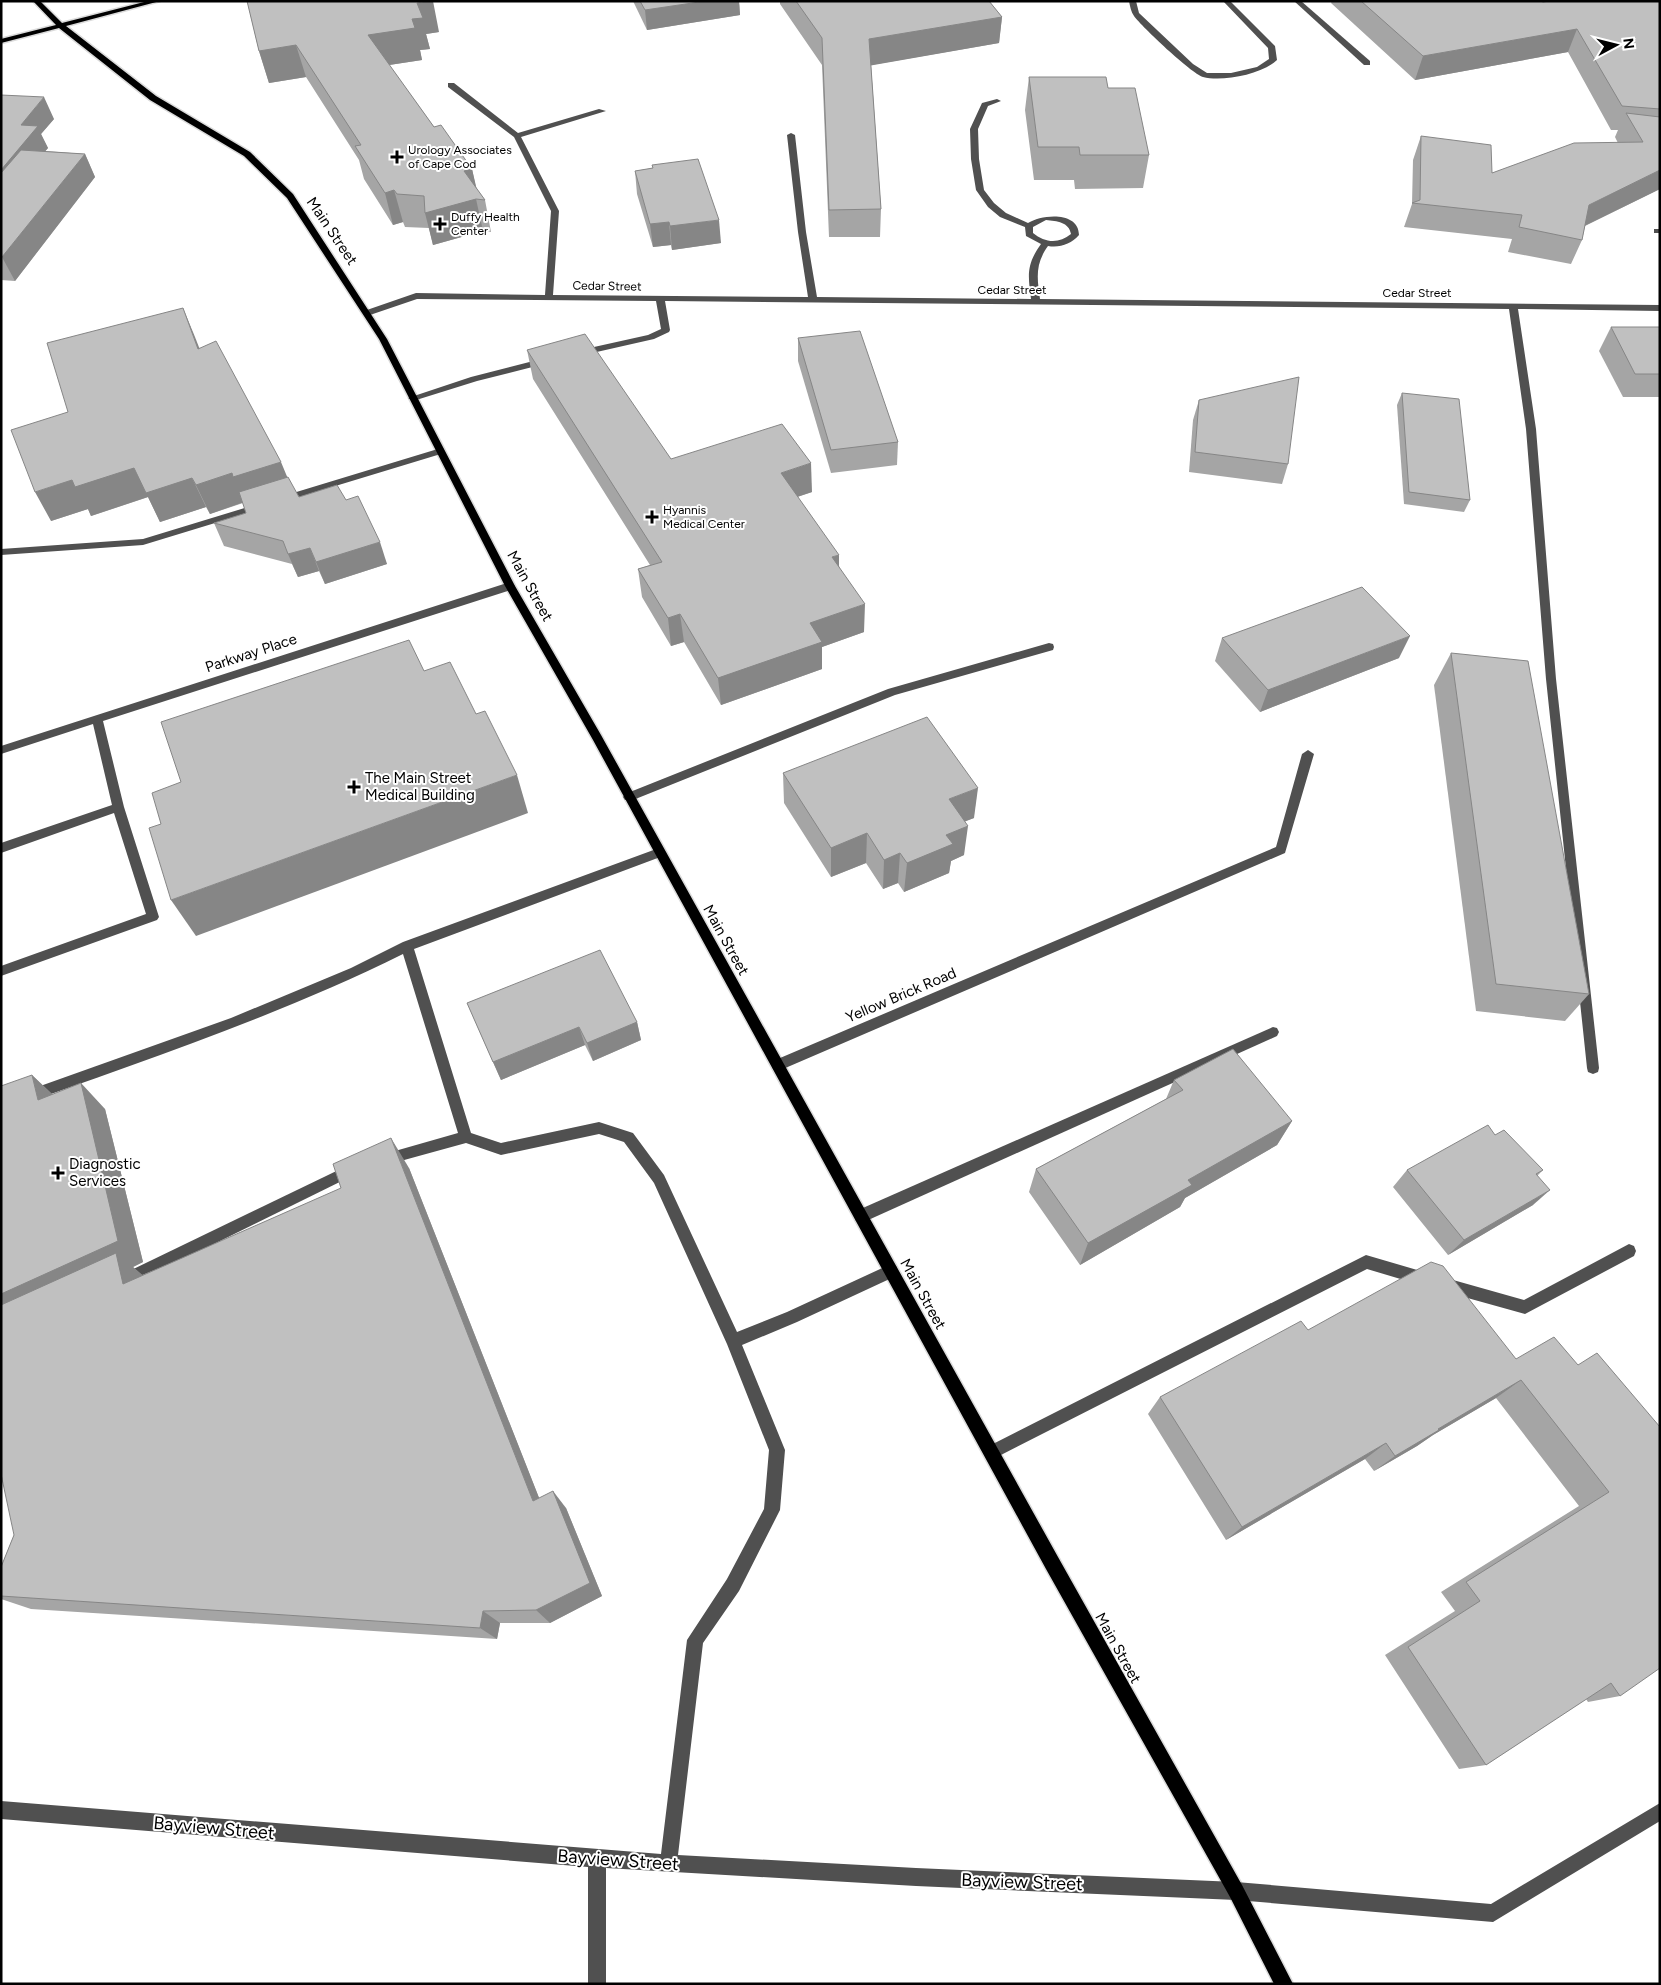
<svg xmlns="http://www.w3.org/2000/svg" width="1661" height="1985" font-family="Figtree,sans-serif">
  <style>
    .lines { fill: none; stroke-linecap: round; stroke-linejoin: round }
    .major-casing { stroke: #dbdbdb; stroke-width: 3 }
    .minor { fill: #505050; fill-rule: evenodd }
    .major { fill: #000; fill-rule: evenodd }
    .wall { fill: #a5a5a5 }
    .shaded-wall { fill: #868686 }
    .building { fill: #c0c0c0; stroke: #868686 }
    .poi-dot { fill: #000; stroke: #fff; stroke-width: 2 }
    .labels { text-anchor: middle; stroke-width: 4; stroke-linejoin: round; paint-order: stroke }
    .far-poi-label { font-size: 12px; fill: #000; stroke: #fff; text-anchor: start }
    .far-street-label { font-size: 12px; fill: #000; stroke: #fff }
    .street-label { font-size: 15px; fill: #000; stroke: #fff }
    .poi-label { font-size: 15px; fill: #000; stroke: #fff; text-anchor: start }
    .near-street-label { font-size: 18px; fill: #000; stroke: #fff }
  </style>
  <rect width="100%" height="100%" fill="#fff"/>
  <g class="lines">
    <g class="major-casing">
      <polygon id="major" points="33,1 40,1 62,23 148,1 160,1 66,26 156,96 250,152 293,194 387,339 515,586 601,735 1058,1557 1242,1885 1293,1984 1274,1984 1230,1897 1046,1569 593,740 505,586 379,339 287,198 244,156 150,100 59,28 1,43 1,39 56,25"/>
    </g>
    <g class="minor">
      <path d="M1129,1H1136L1139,13L1193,64L1207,73H1231L1257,67L1269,59L1268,48L1223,1H1230L1275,46L1277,60C1262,74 1223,82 1203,77C1191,73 1142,27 1134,16C1131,12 1130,6 1129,1Z"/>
      <polygon points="1294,1 1301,1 1370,61 1370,65 1364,65"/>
      <path d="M448,83H454L518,133L599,109L606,111L521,137L559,211L553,295L808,297L798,232L787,135L791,133L795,135L806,232L817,297L1031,299C1028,275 1026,265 1041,244L1026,236L1025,227L1000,217L988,207L976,190L971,159L970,129L982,103L997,99L1001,101L988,106L978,129L979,159L984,190L994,203L1006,213L1028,223C1042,214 1079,211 1079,235C1071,244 1060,248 1048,246C1035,264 1037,278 1040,299L1660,305V311L1518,309L1536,429L1556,679L1599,1068L1598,1072L1593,1074L1588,1072L1587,1068L1546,679L1526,429L1509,309L665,301L670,330L669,332L654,339L579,356L576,355V351L648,335L661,329L656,301L417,299L370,315H364V311L416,293L545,295L551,211L514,137L448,87ZM1046,220C1057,221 1069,222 1071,234C1059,244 1045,243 1033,233V227Z"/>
      <rect x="1654" y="229" width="6" height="4"/>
      <polygon points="545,358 549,361 548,363 477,381 413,401 408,398 471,377"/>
      <polygon points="441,448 444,449 444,453 286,501 283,502 278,499 280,497"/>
      <polygon points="261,503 264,504 264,508 143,545 1,555 1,549 143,539"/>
      <polygon points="510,582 515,586 514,589 103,721 124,807 159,917 157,920 1,976 1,966 146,914 114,813 1,853 1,843 112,805 93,724 1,754 1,746"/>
      <polygon points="1049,643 1053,644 1054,647 1053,650 895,695 633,800 625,800 623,797 625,794 888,689"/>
      <polygon points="1308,750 1314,754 1285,853 783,1069 778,1071 773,1069 772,1065 773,1061 1276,847 1302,754"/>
      <path d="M659,848L663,850L665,853L663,856L414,949L471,1133L501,1143L599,1122L633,1133L664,1175L737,1332L787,1312L891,1264L896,1266L898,1271L896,1276L797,1322L742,1345L785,1450L780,1510L739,1591L703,1643L678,1855L916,1868L1236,1882L1491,1904L1660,1803V1821L1493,1922L1236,1900L916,1886L606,1868V1984H588V1867L1,1819V1801L661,1854L687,1640L727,1579L764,1509L769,1450L727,1344L654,1183L624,1142L599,1134L501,1155L466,1143L386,1165L381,1163L379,1159L381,1155L458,1133L403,954C274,1018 137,1063 1,1112V1100L231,1018L351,968L403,942Z"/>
      <polygon points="1273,1027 1277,1028 1279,1032 1277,1036 866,1221 861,1222 856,1221 854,1216 856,1211"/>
      <polygon points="353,1163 358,1165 360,1169 358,1173 131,1285 126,1287 121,1285 119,1280 121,1275"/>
      <polygon points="1629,1244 1634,1246 1636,1251 1634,1256 1525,1314 1446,1292 1441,1290 1439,1285 1441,1280 1446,1278 1524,1300"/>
      <polygon points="1366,1255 1424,1272 1429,1274 1431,1279 1429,1284 1424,1286 1367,1269 997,1457 992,1460 987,1457 984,1452 987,1447"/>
    </g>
    <use href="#major" class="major"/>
  </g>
  <g class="wall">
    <polygon points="247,1 439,32 426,34 430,49 420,50 422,60 389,65 434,127 472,169 476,188 485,200 491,232 483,231 433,245 429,228 405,227 403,222 393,225 364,179 359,160 306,77 269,83 259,51"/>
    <polygon points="633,1 739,1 740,15 647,30"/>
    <polygon points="780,1 989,1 1002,17 999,43 871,65 881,209 880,237 829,237 822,65 780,4"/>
    <polygon points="1332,1 1660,1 1660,189 1585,226 1582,240 1571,264 1508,252 1512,239 1404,227 1412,204 1413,160 1421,136 1492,173 1618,143 1615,137 1618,130 1611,130 1568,52 1415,80 1331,3"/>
    <polygon points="1029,77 1108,88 1149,155 1143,188 1075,189 1074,180 1034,180 1025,110"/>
    <polygon points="1,95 54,119 41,134 48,148 45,151 85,154 95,177 15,281 1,280"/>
    <polygon points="652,165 721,243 672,250 671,245 653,247 637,194 635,171 653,168"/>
    <polygon points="183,308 199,349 287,477 299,497 346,500 387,564 325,584 319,571 298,577 292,564 224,546 214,523 246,513 243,503 210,514 206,507 160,522 148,497 91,516 88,509 51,521 68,412"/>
    <polygon points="1611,327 1660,327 1660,397 1623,397 1599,351"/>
    <polygon points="798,338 898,442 897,465 831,473 798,361"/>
    <polygon points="527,350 671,459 812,492 797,497 839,566 864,632 822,647 822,669 721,705 684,642 671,646 642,597 638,569 650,565 533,379"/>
    <polygon points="1402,393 1470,500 1464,512 1404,504 1397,405"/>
    <polygon points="1199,400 1288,464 1282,484 1189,472 1193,420"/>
    <polygon points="1222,638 1399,658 1260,712 1215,661"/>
    <polygon points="1451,653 1589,994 1565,1021 1476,1011 1434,685"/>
    <polygon points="783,773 974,818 965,821 964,855 951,861 949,873 904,892 898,883 883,889 866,863 831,877 784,803"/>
    <polygon points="467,1003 637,1022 641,1040 593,1061 585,1045 501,1080"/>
    <polygon points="32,1075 52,1094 105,1109 143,1262 133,1267 142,1275 409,1168 539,1498 566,1508 602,1596 550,1623 500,1623 497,1639 31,1609 1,1599 1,1567 14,1535"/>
    <polygon points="1174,1080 1292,1121 1277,1145 1185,1198 1180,1207 1080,1265 1029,1192 1036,1169 1166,1099"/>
    <polygon points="1495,1135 1543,1170 1538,1175 1533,1205 1448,1255 1393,1187 1407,1170"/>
    <polygon points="1308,1330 1516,1359 1578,1365 1660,1427 1620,1696 1588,1702 1586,1699 1486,1765 1459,1769 1385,1655 1455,1611 1441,1592 1579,1506 1496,1398 1433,1435 1417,1446 1374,1471 1365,1459 1226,1540 1148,1414 1160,1397"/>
  </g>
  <g class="shaded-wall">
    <polygon points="429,1 433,1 439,32 426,34 430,49 420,50 422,60 376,67 368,35 412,19 417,3"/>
    <polygon points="706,1 739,1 740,15 647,30 645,10"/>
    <polygon points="1002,17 999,43 868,66 869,39"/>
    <polygon points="1577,29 1568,52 1415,80 1423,56"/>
    <polygon points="296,45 306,77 269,83 259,51"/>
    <polygon points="44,97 54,119 41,134 48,148 2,203 1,201 1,170 21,125"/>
    <polygon points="85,154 95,177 15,281 2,257"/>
    <polygon points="472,169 479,199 476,199 483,231 433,245 425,213 464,171"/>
    <polygon points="1660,170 1660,189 1578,229 1589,205"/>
    <polygon points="394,190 403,222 393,225 385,193"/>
    <polygon points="719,220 721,243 672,250 670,226"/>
    <polygon points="669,222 671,245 653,247 650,224"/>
    <polygon points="183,308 195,337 211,378 198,349"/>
    <polygon points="281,462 293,491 244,502 210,514 196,485 232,473"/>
    <polygon points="811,463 812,492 782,502 781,473"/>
    <polygon points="134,468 192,478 206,507 160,522 148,497 91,516 88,509 51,521 35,492 72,480"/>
    <polygon points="380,542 387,564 325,584 316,562"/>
    <polygon points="310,548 319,571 298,577 288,554"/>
    <polygon points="839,555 839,583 832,557"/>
    <polygon points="865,604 864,632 822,647 822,669 721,705 718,678 810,623"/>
    <polygon points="680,614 684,642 671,646 668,618"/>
    <polygon points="1410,636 1399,658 1260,712 1268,690"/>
    <polygon points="517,775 528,813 196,936 171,900"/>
    <polygon points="978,788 974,818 946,829 949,799"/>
    <polygon points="968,826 964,855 951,861 949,873 904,892 907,863 946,835"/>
    <polygon points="867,833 866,863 831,877 831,848"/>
    <polygon points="900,853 898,883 883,889 884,860"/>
    <polygon points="637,1022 641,1040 593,1061 587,1043"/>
    <polygon points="579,1027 585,1045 501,1080 493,1062"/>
    <polygon points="32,1075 58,1100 38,1100"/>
    <polygon points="81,1083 105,1109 143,1262 133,1267 147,1279 1,1325 1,1294"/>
    <polygon points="1292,1121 1277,1145 1185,1198 1180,1207 1080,1265 1088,1243 1188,1180"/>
    <polygon points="391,1138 409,1168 547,1518 533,1501"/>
    <polygon points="1550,1190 1533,1205 1448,1255 1464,1240"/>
    <polygon points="1521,1380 1496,1398 1433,1435 1417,1446 1374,1471 1395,1456 1438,1429"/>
    <polygon points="1386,1443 1365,1459 1226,1540 1242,1527"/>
    <polygon points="553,1491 566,1508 602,1596 550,1623 536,1610"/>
    <polygon points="483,1611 500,1623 497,1639 480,1628"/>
  </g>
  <g class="building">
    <polygon points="247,1 429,1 417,3 423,18 412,19 415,28 368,35 434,127 441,125 472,169 464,171 485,200 476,199 425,213 424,196 397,194 394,190 385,193 355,146 361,145 296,45 259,51"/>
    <polygon points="640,1 706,1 645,10"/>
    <polygon points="796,1 989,1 1002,17 869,39 881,209 829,210 822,38"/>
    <polygon points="1361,1 1541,1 1543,2 1549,1 1660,1 1660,109 1622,106 1577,29 1423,56"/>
    <polygon points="1029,77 1106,77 1108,88 1135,88 1149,155 1080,155 1079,147 1038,147"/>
    <polygon points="1,95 44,97 21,125 38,126 1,170"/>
    <polygon points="1626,113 1660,117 1660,170 1589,205 1582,240 1519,227 1522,215 1412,203 1420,200 1421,136 1491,145 1492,173 1574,143 1643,142"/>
    <polygon points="21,150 85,154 2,257 1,257 1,173"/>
    <polygon points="698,159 719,220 670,226 669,222 650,224 635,171 653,168 652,165"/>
    <polygon points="183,308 198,349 216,341 281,462 233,477 232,473 196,485 192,478 146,493 134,468 75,487 72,480 35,492 11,430 68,412 47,343"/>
    <polygon points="1611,327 1660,327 1660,374 1635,374"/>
    <polygon points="860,331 898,442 831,450 798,338"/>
    <polygon points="585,334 671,459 782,424 811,463 781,473 839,555 832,557 865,604 810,623 822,642 718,678 680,614 668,618 638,569 662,562 527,350"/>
    <polygon points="1299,377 1288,464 1195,452 1199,400"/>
    <polygon points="1402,393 1459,399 1470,500 1409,492"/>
    <polygon points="288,477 299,497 337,485 346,500 358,496 380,542 316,562 310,548 288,554 283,541 214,523 246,513 239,492"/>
    <polygon points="1362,587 1410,636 1268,690 1222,638"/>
    <polygon points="409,640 424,671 450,662 476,714 485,711 517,775 171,900 149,828 161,824 152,793 181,782 161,722"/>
    <polygon points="1451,653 1528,661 1589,994 1496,984"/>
    <polygon points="927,717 978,788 949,799 968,826 946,835 953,844 907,863 900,853 884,860 867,833 831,848 783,773"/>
    <polygon points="600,950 637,1022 587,1043 579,1027 493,1062 467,1003"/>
    <polygon points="1233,1049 1292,1121 1188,1180 1192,1185 1088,1243 1036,1169 1183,1090 1174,1080"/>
    <polygon points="32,1075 38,1100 81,1083 118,1241 1,1294 1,1086"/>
    <polygon points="1488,1125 1495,1135 1504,1130 1543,1170 1536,1174 1550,1190 1464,1240 1407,1170"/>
    <polygon points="391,1138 533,1501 553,1491 590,1583 536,1610 483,1611 480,1628 1,1596 1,1567 14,1535 1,1474 1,1305 116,1253 123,1284 341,1188 333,1164"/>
    <polygon points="1431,1262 1443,1266 1516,1359 1554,1337 1578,1365 1597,1353 1660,1427 1660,1668 1620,1696 1611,1683 1486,1765 1408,1647 1480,1601 1466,1582 1609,1492 1521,1380 1438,1429 1439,1430 1395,1456 1386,1443 1242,1527 1160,1397 1301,1321 1308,1330"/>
  </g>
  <g class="poi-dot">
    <path d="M394.5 149.5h5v5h5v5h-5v5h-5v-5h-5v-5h5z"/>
    <path d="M437.5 216.5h5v5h5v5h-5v5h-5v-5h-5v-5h5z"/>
    <path d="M649.5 509.5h5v5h5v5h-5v5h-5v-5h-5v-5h5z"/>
    <path d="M351.5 779.5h5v5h5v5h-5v5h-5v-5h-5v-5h5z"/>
    <path d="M55.5 1165.5h5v5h5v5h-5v5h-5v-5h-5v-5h5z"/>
  </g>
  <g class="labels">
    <g class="far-poi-label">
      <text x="408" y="154">Urology Associates<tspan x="408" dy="14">of Cape Cod</tspan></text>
      <text x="451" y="221">Duffy Health<tspan x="451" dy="14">Center</tspan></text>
      <text x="663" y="514">Hyannis<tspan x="663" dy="14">Medical Center</tspan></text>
    </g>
    <g class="far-street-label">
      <text transform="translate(607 286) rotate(1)" y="4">Cedar Street</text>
      <text x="1012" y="294">Cedar Street</text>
      <text x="1417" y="297">Cedar Street</text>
    </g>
    <g class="street-label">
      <text transform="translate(332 231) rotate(56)" y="5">Main Street</text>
      <text transform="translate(530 586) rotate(61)" y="5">Main Street</text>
      <text transform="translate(251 653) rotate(-18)" y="5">Parkway Place</text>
      <text transform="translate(726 940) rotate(61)" y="5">Main Street</text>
      <text transform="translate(901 995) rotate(-23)" y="5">Yellow Brick Road</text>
      <text transform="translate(923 1294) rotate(61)" y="5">Main Street</text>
      <text transform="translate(1118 1648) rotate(61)" y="5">Main Street</text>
    </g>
    <g class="poi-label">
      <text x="365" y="783">The Main Street<tspan x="365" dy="17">Medical Building</tspan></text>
      <text x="69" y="1169">Diagnostic<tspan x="69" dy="17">Services</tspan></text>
    </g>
    <g class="near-street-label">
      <text transform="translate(214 1828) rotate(5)" y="6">Bayview Street</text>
      <text transform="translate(618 1860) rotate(4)" y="6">Bayview Street</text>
      <text transform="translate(1022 1882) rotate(2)" y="6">Bayview Street</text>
    </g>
  </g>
  <rect width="1661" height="1985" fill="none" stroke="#000000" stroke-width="5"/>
  <g transform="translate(1616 45) rotate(83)" stroke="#ffffff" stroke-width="4" paint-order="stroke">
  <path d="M0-4L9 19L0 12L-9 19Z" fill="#000000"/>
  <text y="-8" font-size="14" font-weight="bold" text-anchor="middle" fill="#000000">N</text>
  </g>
</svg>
